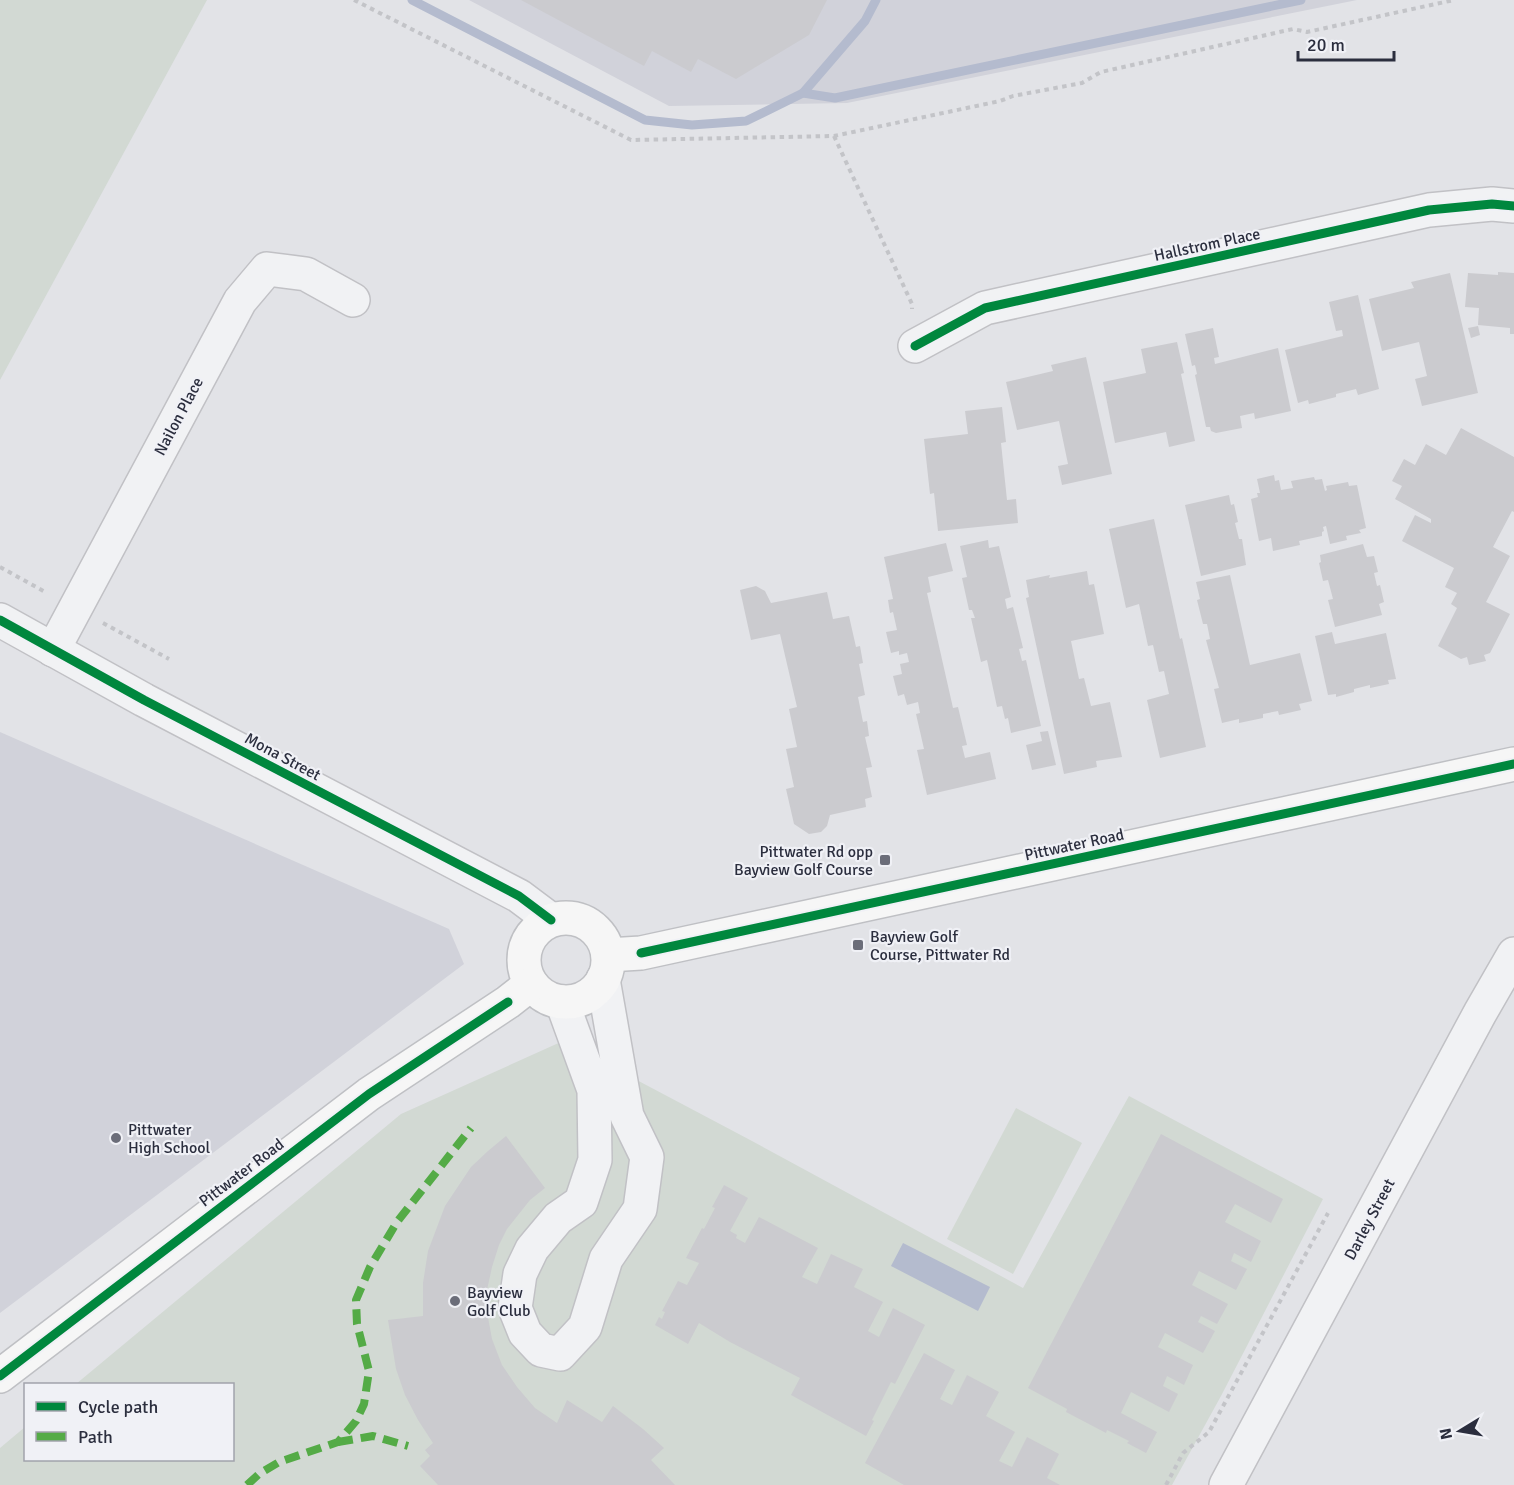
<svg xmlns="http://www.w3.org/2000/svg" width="1514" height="1485" font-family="Signika,sans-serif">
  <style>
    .built { fill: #d1d2da }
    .green { fill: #d2d9d3 }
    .water { fill: #b4bbce }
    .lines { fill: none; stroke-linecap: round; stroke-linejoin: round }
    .stream { stroke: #b4bbce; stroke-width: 9 }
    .building { fill: #cbcbcf }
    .minor-casing { stroke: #c1c1c5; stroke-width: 36 }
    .major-casing { stroke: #bfc0c4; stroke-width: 36 }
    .path { stroke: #c3c4c8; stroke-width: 4; stroke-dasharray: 4.5 4.5; stroke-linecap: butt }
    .minor { stroke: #f1f2f4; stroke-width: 33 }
    .major { stroke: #f6f6f6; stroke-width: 33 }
    .quiet { stroke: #54ab46; stroke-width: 8; stroke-dasharray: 15 8; stroke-linecap: butt }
    .cycleway-casing { stroke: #f0f1f6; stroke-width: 13 }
    .cycleway { stroke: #00873e; stroke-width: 9 }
    .poi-dot { fill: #6b6d79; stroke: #f0f1f6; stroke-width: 2 }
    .labels { text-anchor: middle; stroke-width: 4.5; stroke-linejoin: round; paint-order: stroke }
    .street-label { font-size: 16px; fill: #2b2e3e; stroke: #f0f1f6 }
    .poi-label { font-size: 16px; fill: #2b2e3e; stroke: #f0f1f6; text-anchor: start }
  </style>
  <rect width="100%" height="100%" fill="#e2e3e7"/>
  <g class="built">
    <polygon points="469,0 1357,0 847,103 669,106"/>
    <polygon points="0,732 449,929 464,964 0,1313"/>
  </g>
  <g class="green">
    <polygon points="0,0 207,0 0,380"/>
    <polygon points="563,1041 752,1141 1023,1288 1129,1096 1323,1199 1221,1396 1172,1485 0,1485 0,1448 25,1427 26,1460 232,1460 232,1384 76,1384 401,1114"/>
    <polygon points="1016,1108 1082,1143 1013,1274 947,1239"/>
  </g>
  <polygon class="water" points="903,1243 990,1287 978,1311 891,1266"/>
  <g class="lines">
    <g class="stream">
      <polyline points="412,0 645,120 692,125 746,121 803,93 865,21 876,0"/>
      <polyline points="803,93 835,98 1301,0"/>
    </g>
  </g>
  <g class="building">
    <polygon points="521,0 827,0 809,35 736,79 698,59 691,72 652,51 644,66"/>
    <polygon points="1498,272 1514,273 1514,334 1510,334 1510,328 1478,325 1479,308 1465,307 1468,273 1498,275"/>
    <polygon points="1450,273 1478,393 1422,406 1415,379 1427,376 1419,342 1382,351 1369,299 1414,288 1411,282"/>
    <polygon points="1358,295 1379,389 1358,395 1356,389 1336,394 1336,397 1309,404 1308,400 1298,403 1285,350 1343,336 1342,330 1336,331 1329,302"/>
    <polygon points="1478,326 1480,335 1471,338 1468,328"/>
    <polygon points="1213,328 1219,357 1214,358 1215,364 1278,348 1291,411 1255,419 1254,413 1240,416 1242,428 1216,433 1211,431 1210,427 1206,427 1195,375 1197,374 1195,365 1192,366 1185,334"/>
    <polygon points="1177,342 1184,373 1181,374 1195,441 1169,447 1166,432 1115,443 1103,382 1146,373 1141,349"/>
    <polygon points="1086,357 1112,474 1062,485 1058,466 1068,464 1059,421 1017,430 1006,382 1053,371 1051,365"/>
    <polygon points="1002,407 1006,442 1001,443 1007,500 1016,499 1018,523 938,531 934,493 930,494 924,439 968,434 965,411"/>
    <polygon points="1461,428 1514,457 1514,512 1512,511 1493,547 1510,556 1486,602 1510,614 1490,653 1484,655 1486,661 1469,665 1467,657 1461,659 1438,646 1457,608 1451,604 1457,593 1445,587 1454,568 1402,541 1415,515 1431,523 1431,519 1395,499 1402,486 1392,481 1404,459 1415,465 1426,444 1446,455"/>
    <polygon points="1274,475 1275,481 1279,480 1281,490 1293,488 1291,481 1314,477 1315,480 1322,479 1325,491 1327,490 1326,486 1348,482 1349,486 1357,485 1366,528 1359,530 1361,533 1346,536 1347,540 1330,544 1326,526 1323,527 1324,531 1322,532 1322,536 1299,541 1300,545 1273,551 1271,538 1259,541 1251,499 1258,497 1257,493 1260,493 1257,479"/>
    <polygon points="1229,495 1231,505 1234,504 1238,522 1235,523 1239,539 1242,539 1246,565 1201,576 1185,505"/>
    <polygon points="1154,519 1180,639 1182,638 1206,747 1160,758 1147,700 1169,694 1164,671 1159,672 1153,645 1148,646 1139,604 1126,608 1109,529"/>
    <polygon points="988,540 989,548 999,546 1011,597 1005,599 1007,609 1013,607 1023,648 1019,649 1022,661 1026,660 1041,726 1011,733 1008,718 1005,719 1002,706 997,707 987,660 981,662 971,618 975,618 972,610 969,610 962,578 967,577 960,546"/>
    <polygon points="946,543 953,571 928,577 931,592 927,593 953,708 958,707 967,745 962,746 965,758 990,752 996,779 927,795 917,750 924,749 916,714 920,713 918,702 907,705 904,694 898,696 893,676 902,674 900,664 909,662 907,653 899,655 899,651 891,653 886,632 897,630 893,612 890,613 888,600 893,599 884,557"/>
    <polygon points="1363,544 1367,557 1374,556 1378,572 1374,573 1377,586 1380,585 1384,602 1379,604 1382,615 1335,627 1328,600 1333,599 1328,580 1323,581 1319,563 1321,562 1320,555"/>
    <polygon points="1087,571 1089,585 1094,584 1104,634 1071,641 1079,679 1084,678 1091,706 1110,702 1122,757 1096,761 1097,767 1064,774 1026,598 1029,597 1026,580 1050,575 1049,578"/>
    <polygon points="1230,575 1250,665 1300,653 1312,701 1299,704 1301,710 1279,715 1278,711 1263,714 1263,718 1239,723 1239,719 1222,723 1214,689 1219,688 1206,640 1210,639 1207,624 1203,624 1197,600 1200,599 1196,582"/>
    <polygon points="756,586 765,591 771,603 827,592 833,619 849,616 856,647 860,646 863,663 859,664 865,695 858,697 863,722 867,721 869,736 865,737 872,767 866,768 872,797 865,799 866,807 830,815 827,826 821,832 809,834 794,824 786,789 794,787 786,749 797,747 789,709 797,707 780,634 751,640 740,590"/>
    <polygon points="1332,632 1335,644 1386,633 1396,679 1388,680 1389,684 1370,688 1370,685 1354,689 1354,692 1336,697 1336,694 1328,695 1315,636"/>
    <polygon points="1048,731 1056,765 1032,770 1026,745 1042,741 1040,732"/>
    <polygon points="1161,1134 1283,1199 1271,1223 1235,1204 1225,1222 1261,1241 1251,1262 1234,1253 1231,1261 1247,1269 1236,1290 1199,1271 1192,1285 1228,1304 1217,1324 1201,1316 1198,1322 1215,1331 1203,1353 1165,1333 1158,1347 1193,1365 1184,1385 1167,1376 1163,1386 1178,1394 1169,1412 1131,1392 1121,1413 1157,1432 1146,1453 1127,1443 1129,1441 1107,1430 1106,1433 1066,1412 1067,1409 1028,1388"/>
    <polygon points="506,1136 545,1188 530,1200 507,1229 499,1245 492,1267 487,1290 487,1312 492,1339 502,1365 517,1387 535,1408 557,1423 567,1400 602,1422 613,1406 643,1429 664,1448 651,1460 675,1485 438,1485 420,1466 430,1456 425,1450 433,1443 418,1420 405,1395 396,1369 388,1320 423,1316 423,1283 428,1251 445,1206 471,1167 488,1151"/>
    <polygon points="724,1185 748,1198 730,1231 737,1235 736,1238 745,1243 759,1217 818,1248 802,1277 817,1284 831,1254 863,1269 854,1287 883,1302 868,1331 879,1337 893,1308 925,1325 895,1384 891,1382 872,1420 874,1421 866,1436 791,1395 800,1378 730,1342 699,1323 688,1344 655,1325 659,1317 662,1319 665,1312 662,1311 678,1281 687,1285 699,1263 686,1258 702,1228 704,1229 715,1208 712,1207"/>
    <polygon points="924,1353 955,1370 940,1399 952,1405 967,1375 999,1392 986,1416 1015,1432 999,1461 1012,1467 1027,1437 1059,1454 1047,1478 1060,1485 904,1485 865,1463"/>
  </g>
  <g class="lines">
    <g class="minor-casing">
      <g id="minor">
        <polyline points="915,346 985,308 1429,210 1492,204 1514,206"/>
        <polyline points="0,620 144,700 519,896 551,920"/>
        <polyline points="53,650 240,301 267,269 306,274 353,300"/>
        <polyline points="562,1002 594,1090 595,1160 581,1202 558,1218 532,1249 520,1274 515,1308 525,1333 541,1350 560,1354 585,1327 606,1259 640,1209 647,1157 627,1116 603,979"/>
        <polyline points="1226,1485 1480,1013 1514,954"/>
      </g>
    </g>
    <g class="major-casing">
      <g id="major">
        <circle cx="566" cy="960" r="42"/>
        <polyline points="608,955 641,953 1514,764"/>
        <polyline points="0,1376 369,1094 508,1002 531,984"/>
      </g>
    </g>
    <g class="path">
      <polyline points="354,0 631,140 834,136 1000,101 1013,96 1082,83 1101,72 1293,29 1307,32 1454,0"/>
      <polyline points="834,136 912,304 912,309"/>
      <polyline points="0,567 47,593"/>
      <polyline points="103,623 169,659"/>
      <polyline points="1166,1485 1183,1453 1209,1432 1328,1213"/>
    </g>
    <use href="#minor" class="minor"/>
    <use href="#major" class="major"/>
    <g class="quiet">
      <polyline points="338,1442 373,1436 408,1446"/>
      <polyline points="247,1485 259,1474 279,1462 338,1442 356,1421 364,1404 369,1371 357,1324 356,1300 370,1267 397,1222 471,1128"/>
    </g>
    <g class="cycleway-casing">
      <g id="cycleway">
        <polyline points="915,346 985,308 1429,210 1492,204 1514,206"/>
        <polyline points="0,620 144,700 519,896 551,920"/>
        <polyline points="641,953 1514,764"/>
        <polyline points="0,1376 369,1094 508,1002"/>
      </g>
    </g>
    <use href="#cycleway" class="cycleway"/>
  </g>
  <g class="poi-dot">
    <rect x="879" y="854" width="12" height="12" rx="3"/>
    <rect x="852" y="939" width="12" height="12" rx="3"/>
    <circle cx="116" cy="1138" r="6"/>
    <circle cx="455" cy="1301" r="6"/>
  </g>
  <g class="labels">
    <g class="street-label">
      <text transform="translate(1207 244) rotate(-12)" y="6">Hallstrom Place</text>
      <text transform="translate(178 416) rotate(-62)" y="6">Nailon Place</text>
      <text transform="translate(283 756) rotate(28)" y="6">Mona Street</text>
      <text transform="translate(1074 844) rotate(-12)" y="6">Pittwater Road</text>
      <text transform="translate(241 1172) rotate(-37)" y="6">Pittwater Road</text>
      <text transform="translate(1369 1219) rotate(-62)" y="6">Darley Street</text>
    </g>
    <g class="poi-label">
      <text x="873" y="857" text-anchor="end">Pittwater Rd opp<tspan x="873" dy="18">Bayview Golf Course</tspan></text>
      <text x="870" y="942">Bayview Golf<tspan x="870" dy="18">Course, Pittwater Rd</tspan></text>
      <text x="128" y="1135">Pittwater<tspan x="128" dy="18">High School</tspan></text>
      <text x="467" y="1298">Bayview<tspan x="467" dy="18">Golf Club</tspan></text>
    </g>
  </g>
  <rect x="24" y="1383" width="210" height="78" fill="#f0f1f6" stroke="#a1a3ac" stroke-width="1.5"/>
  <rect x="36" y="1402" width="30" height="9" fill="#00873e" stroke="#a1a3ac" stroke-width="1.5"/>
  <text x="78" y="1413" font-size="18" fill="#2b2e3e">Cycle path</text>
  <rect x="36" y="1432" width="30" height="9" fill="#54ab46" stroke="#a1a3ac" stroke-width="1.5"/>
  <text x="78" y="1443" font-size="18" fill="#2b2e3e">Path</text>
  <g transform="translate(1460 1431) rotate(259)" stroke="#f0f1f6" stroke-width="4.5" paint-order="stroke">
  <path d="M0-4.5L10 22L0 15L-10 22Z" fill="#2b2e3e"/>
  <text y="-9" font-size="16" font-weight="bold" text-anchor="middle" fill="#2b2e3e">N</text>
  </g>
  <path d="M1298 51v9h96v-9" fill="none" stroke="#2b2e3e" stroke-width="3"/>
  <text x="1307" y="51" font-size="18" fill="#2b2e3e" stroke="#f0f1f6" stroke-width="4.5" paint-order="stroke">20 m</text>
</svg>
